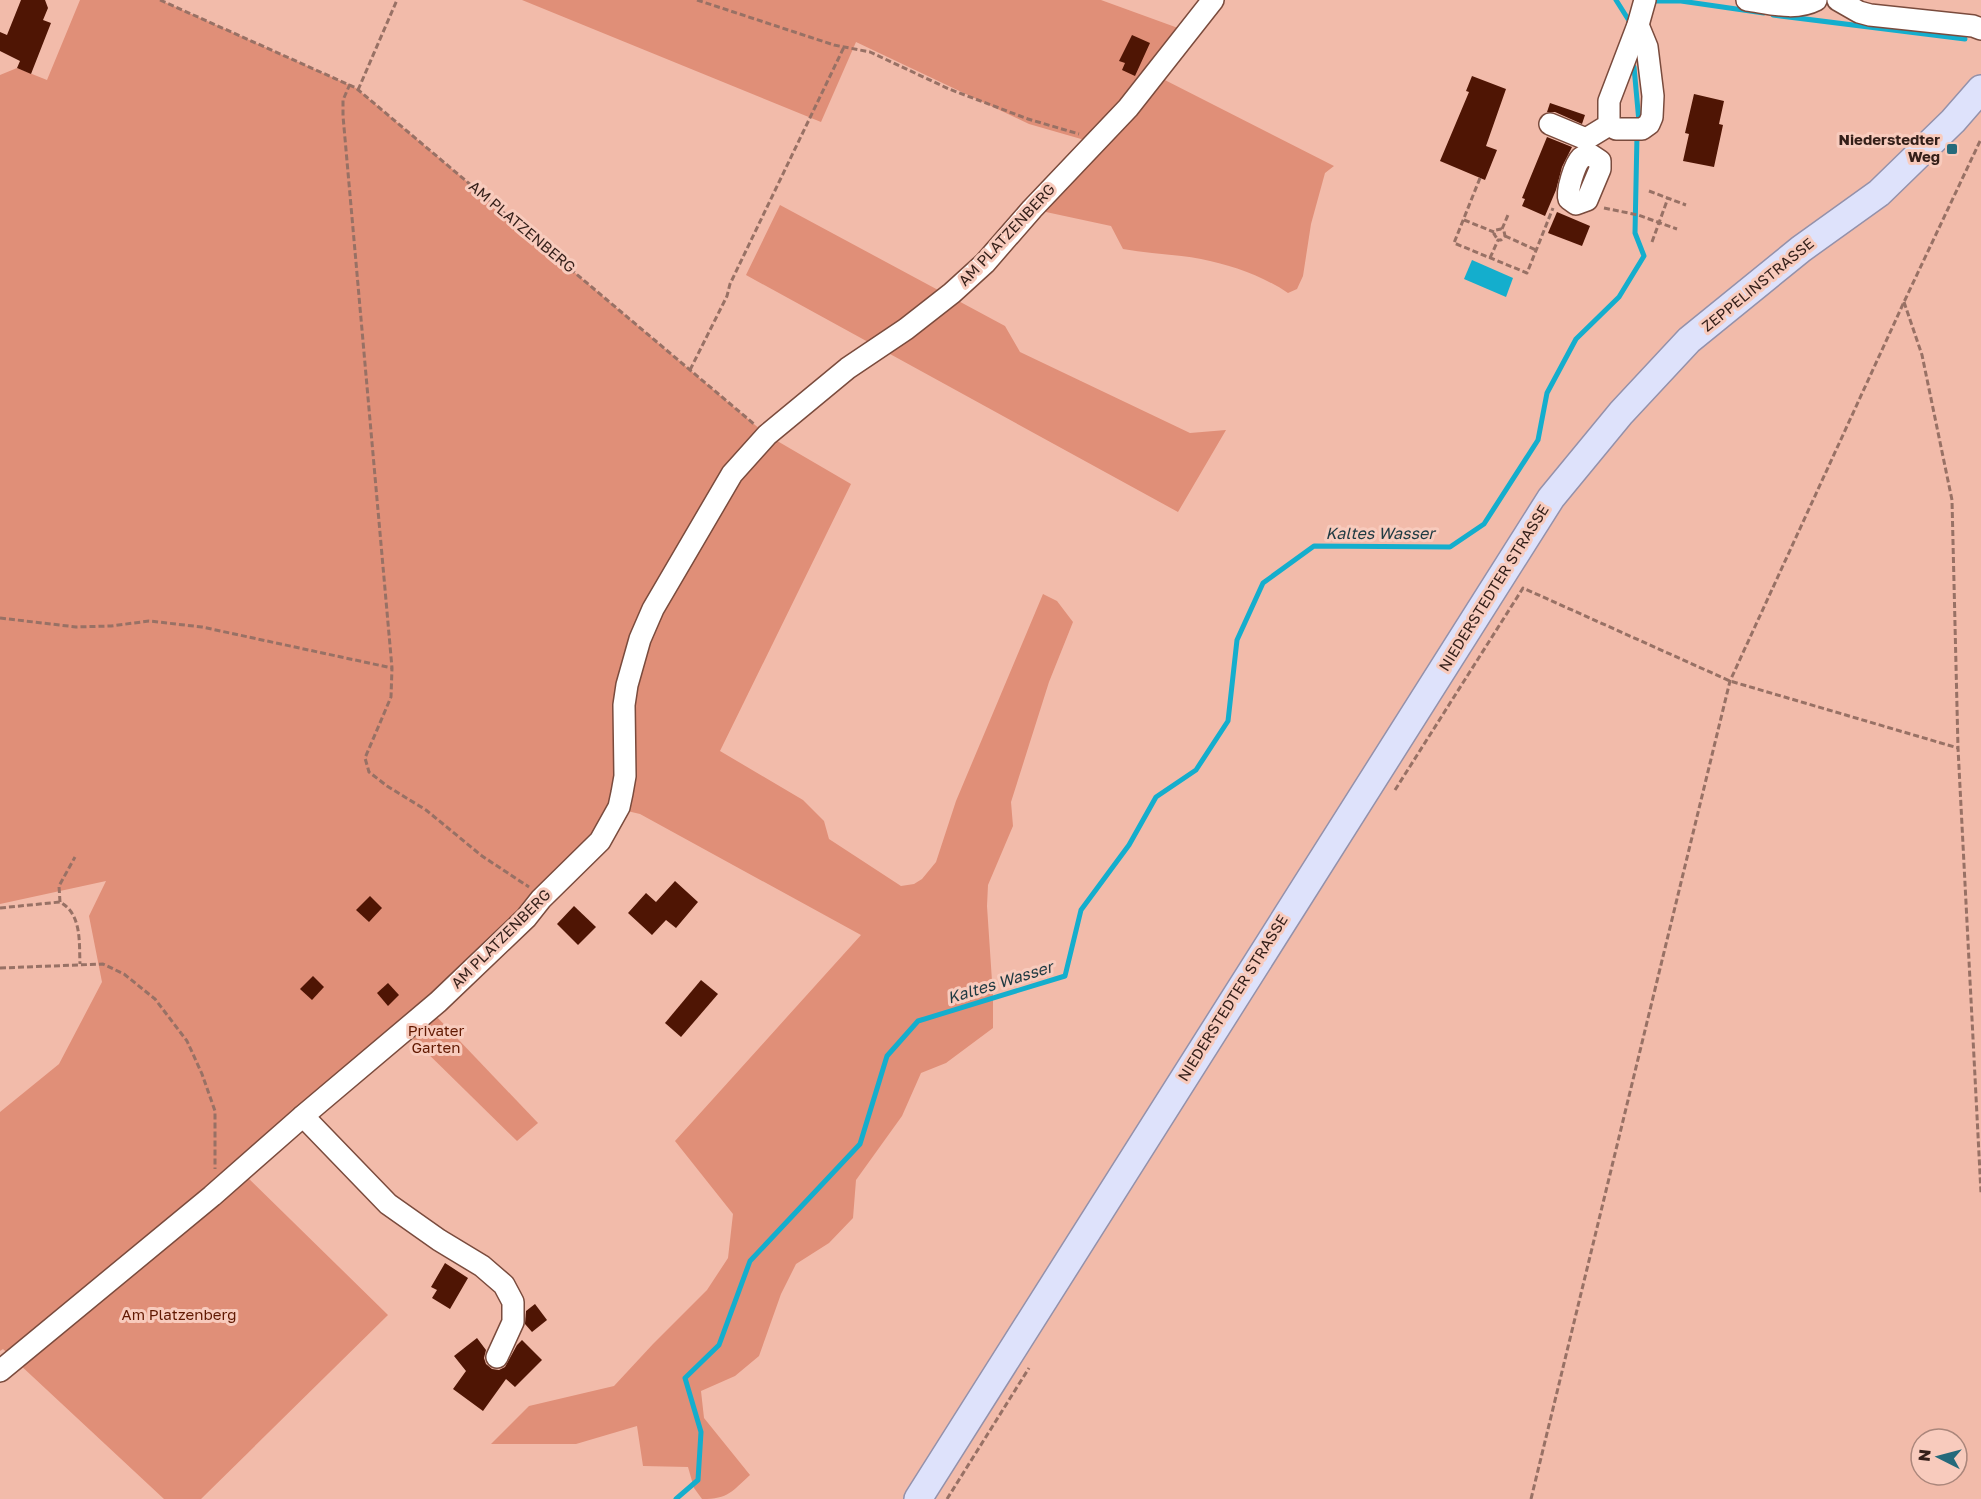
<svg xmlns="http://www.w3.org/2000/svg" width="1981" height="1499" font-family="'Golos Text',sans-serif">
  <style>
    .green { fill: #e08f78 }
    .water { fill: #14aecd }
    .lines { fill: none; stroke-linecap: round; stroke-linejoin: round }
    .stream { stroke: #14aecd; stroke-width: 5 }
    .building { fill: #4f1504 }
    .minor-casing { stroke: #7a4b3d; stroke-width: 24 }
    .major-casing { stroke: #9491aa; stroke-width: 30 }
    .path { stroke: #987165; stroke-width: 3; stroke-dasharray: 6 3; stroke-linecap: butt }
    .minor { stroke: #fff; stroke-width: 21 }
    .major { stroke: #dee2fb; stroke-width: 27 }
    .poi-dot { fill: #256a7b; stroke: #f8cbbd; stroke-width: 2 }
    .labels { text-anchor: middle; stroke-width: 6; stroke-linejoin: round; paint-order: stroke }
    .poi-label { font-size: 15px; font-weight: bold; fill: #341f19; stroke: #f8cbbd; text-anchor: end }
    .street-label { font-size: 15px; fill: #341f19; stroke: #f8cbbd }
    .park-label { font-size: 15px; fill: #601801; stroke: #f8cbbd }
    .water-label { font-size: 16px; font-style: italic; fill: #1f3a42; stroke: #f8cbbd }
  </style>
  <rect width="100%" height="100%" fill="#f2bbaa"/>
  <g class="green">
    <path d="M80,0H160L356,88L767,435L851,484L720,751L803,800L824,821L829,839L901,886L914,884L922,879L936,862L956,801L1043,594L1057,601L1073,622L1049,682L1011,802L1013,826L988,885L987,906L993,996V1028L946,1063L921,1073L902,1116L856,1180L853,1218L829,1243L796,1264L781,1294L759,1356L735,1376L701,1391L704,1418L750,1475C732,1491 729,1499 702,1499L694,1488L688,1467L643,1466L637,1426L576,1444H491L529,1406L614,1386L653,1344L707,1290L728,1258L733,1214L675,1141L861,935L640,814L623,810L614,812L507,930L238,1168L388,1315L201,1499H164L3,1349L0,1351V1112L59,1064L102,982L89,916L106,881L0,904V75L17,68L47,80Z"/>
    <path d="M522,0H1101L1189,32L1155,75L1334,166L1325,173L1311,224L1303,276L1297,289L1288,293C1263,276 1231,265 1201,259C1175,254 1149,254 1123,249L1111,226L1032,209L1095,143L1029,124L856,42L821,122Z"/>
    <polygon points="780,205 1005,326 1020,352 1190,433 1226,430 1178,512 746,275"/>
    <polygon points="436,1016 538,1123 517,1141 413,1039"/>
  </g>
  <polygon class="water" points="1472,260 1513,278 1506,297 1464,279"/>
  <g class="lines">
    <g class="stream">
      <polyline points="1616,0 1628,19"/>
      <polyline points="1656,1 1681,1 1764,13"/>
      <polyline points="1773,15 1965,39"/>
      <polyline points="1634,67 1639,122"/>
      <polyline points="676,1499 698,1480 701,1432 685,1378 719,1345 750,1261 860,1144 887,1056 918,1021 1065,976 1081,910 1129,845 1156,797 1196,770 1228,721 1237,640 1263,583 1314,546 1450,547 1484,524 1538,440 1547,393 1576,339 1619,297 1644,256 1635,233 1637,135"/>
    </g>
  </g>
  <g class="building">
    <polygon points="21,0 45,0 48,8 43,20 51,23 31,74 17,68 20,61 0,51 0,32 7,35"/>
    <polygon points="1132,35 1150,43 1135,76 1122,70 1125,63 1119,61"/>
    <polygon points="1472,76 1506,89 1486,146 1497,150 1485,180 1440,161 1469,92 1466,91"/>
    <polygon points="1694,94 1724,101 1719,124 1723,125 1714,167 1683,161 1689,134 1685,133"/>
    <polygon points="1550,103 1585,115 1582,124 1555,112 1547,112"/>
    <polygon points="1547,137 1572,147 1562,167 1556,190 1545,216 1522,206 1525,199 1522,198"/>
    <polygon points="1557,212 1590,226 1582,246 1548,233"/>
    <polygon points="675,881 698,902 676,928 666,920 652,935 628,913 646,893 656,902"/>
    <polygon points="370,896 382,908 369,922 356,910"/>
    <polygon points="574,906 596,927 578,945 557,924"/>
    <polygon points="313,976 324,987 312,1000 300,989"/>
    <polygon points="701,980 718,994 681,1037 665,1023"/>
    <polygon points="388,983 399,995 388,1006 377,993"/>
    <polygon points="445,1263 468,1278 450,1309 432,1298 437,1290 431,1287"/>
    <polygon points="535,1304 547,1320 532,1332 525,1324 526,1311"/>
    <polygon points="477,1338 486,1350 484,1358 486,1364 492,1369 499,1370 505,1367 517,1345 522,1340 542,1360 515,1387 506,1379 483,1411 453,1389 466,1371 454,1356"/>
  </g>
  <g class="lines">
    <g class="minor-casing">
      <g id="minor">
        <path d="M1747,0C1769,3 1795,11 1816,0"/>
        <polyline points="1838,0 1859,12 1870,15 1973,26 1981,29"/>
        <polyline points="1550,124 1586,139 1609,125 1609,101 1638,25 1645,0"/>
        <polyline points="1609,125 1616,129 1642,129 1649,124 1652,117 1653,96 1647,47 1638,25"/>
        <path d="M1591,155L1600,161V169L1587,200L1576,204L1569,199C1566,191 1575,164 1581,158C1585,155 1586,155 1591,155Z"/>
        <polyline points="303,1116 388,1204 439,1240 482,1266 504,1285 513,1302 513,1322 497,1357"/>
        <polyline points="0,1371 212,1196 303,1116 438,1002 526,918 541,899 600,841 619,807 622,793 625,776 624,705 627,685 640,639 653,609 732,474 767,435 848,368 906,329 952,293 985,263 1032,209 1128,108 1213,0"/>
      </g>
    </g>
    <g class="major-casing">
      <polyline id="major" points="918,1499 1551,498 1621,413 1689,340 1801,249 1879,193 1953,121 1981,89"/>
    </g>
    <g class="path">
      <polyline points="160,0 356,88 754,424"/>
      <polyline points="697,0 834,45 870,52 949,89 1028,119 1079,134"/>
      <polyline points="350,84 343,100 343,116 392,668 391,697 365,758 369,772 387,786 426,810 482,856 529,887"/>
      <polyline points="358,90 397,0"/>
      <polyline points="1480,178 1454,243 1527,273 1553,208"/>
      <polyline points="1649,191 1686,205"/>
      <polyline points="1604,208 1638,215 1677,229"/>
      <polyline points="1464,220 1494,232"/>
      <polyline points="1502,229 1508,215"/>
      <polyline points="1505,236 1536,250"/>
      <polyline points="1652,242 1668,198"/>
      <polyline points="1490,258 1498,240 1501,240 1505,236 1504,231 1501,229 1496,230 1494,234 1498,240"/>
      <polyline points="1904,302 1922,355 1952,500 1958,748 1981,1193"/>
      <polyline points="690,370 727,296 730,284 844,47"/>
      <polyline points="0,618 76,627 111,626 149,621 202,627 392,668"/>
      <polyline points="1395,790 1523,588 1730,681 1958,748"/>
      <polyline points="60,902 59,886 75,857"/>
      <path d="M0,908L60,902C82,914 79,942 80,964"/>
      <polyline points="0,968 103,964 124,974 155,999 187,1041 202,1074 215,1111 215,1169"/>
      <polyline points="947,1499 1029,1368"/>
      <polyline points="1531,1499 1730,681 1904,302 1981,139"/>
    </g>
    <use href="#minor" class="minor"/>
    <use href="#major" class="major"/>
  </g>
  <rect class="poi-dot" x="1946" y="143" width="12" height="12" rx="3"/>
  <g class="labels">
    <g class="poi-label">
      <text x="1940" y="145">Niederstedter<tspan x="1940" dy="17">Weg</tspan></text>
    </g>
    <g class="street-label">
      <text transform="translate(522 227) rotate(40)" y="5">AM PLATZENBERG</text>
      <text transform="translate(1007 235) rotate(-47)" y="5">AM PLATZENBERG</text>
      <text transform="translate(1758 285) rotate(-39)" y="5">ZEPPELINSTRASSE</text>
      <text transform="translate(1494 588) rotate(-58)" y="5">NIEDERSTEDTER STRASSE</text>
      <text transform="translate(501 939) rotate(-45)" y="5">AM PLATZENBERG</text>
      <text transform="translate(1233 998) rotate(-58)" y="5">NIEDERSTEDTER STRASSE</text>
    </g>
    <g class="park-label">
      <text x="436" y="1036">Privater<tspan x="436" dy="17">Garten</tspan></text>
      <text x="179" y="1320">Am Platzenberg</text>
    </g>
    <g class="water-label">
      <text x="1380" y="539">Kaltes Wasser</text>
      <text transform="translate(1000 982) rotate(-17)" y="6">Kaltes Wasser</text>
    </g>
  </g>
  <g transform="translate(1939 1457) rotate(276)"><circle r="28" fill="#f8cbbd" stroke="#aa867b" stroke-width="1.5"/>
  <path d="M0-4.5L10 22L0 15L-10 22Z" fill="#256a7b"/>
  <text y="-9" font-size="16" font-weight="bold" text-anchor="middle" fill="#341f19">N</text>
  </g>
</svg>
